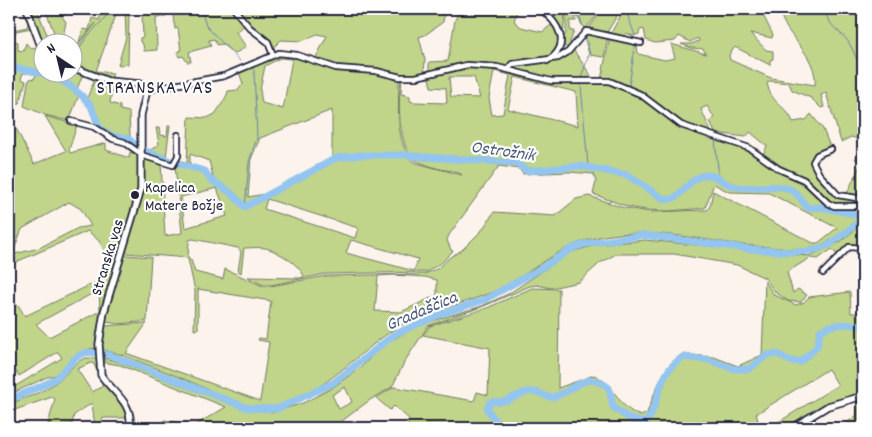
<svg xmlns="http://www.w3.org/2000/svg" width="872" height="437" font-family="Dekko,sans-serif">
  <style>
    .green { fill: #c0d48a; stroke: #717b62; fill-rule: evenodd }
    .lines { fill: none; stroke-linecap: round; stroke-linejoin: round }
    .stream { stroke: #6684a8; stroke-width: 1 }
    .river { stroke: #93c5f0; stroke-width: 7 }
    .minor-casing { stroke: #22223b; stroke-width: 8 }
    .tertiary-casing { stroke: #22223b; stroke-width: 9 }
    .minor { stroke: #fff; stroke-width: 4.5 }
    .tertiary { stroke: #fff; stroke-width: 5.5 }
    .poi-dot { fill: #22223b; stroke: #fff; stroke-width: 2 }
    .labels { text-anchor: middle; stroke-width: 4.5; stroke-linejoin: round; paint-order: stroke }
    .poi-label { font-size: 16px; fill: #22223b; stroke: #fff; text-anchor: start }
    .street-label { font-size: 16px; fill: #22223b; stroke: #fff }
    .water-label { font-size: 18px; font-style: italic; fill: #4a5b7a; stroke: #fff }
    .quarter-label { font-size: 19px; letter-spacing: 1px; fill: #22223b; stroke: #fff }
  </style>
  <rect width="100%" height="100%" fill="#fcf3ec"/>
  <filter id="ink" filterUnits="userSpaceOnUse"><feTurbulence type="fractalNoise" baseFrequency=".02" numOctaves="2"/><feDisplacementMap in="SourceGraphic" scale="10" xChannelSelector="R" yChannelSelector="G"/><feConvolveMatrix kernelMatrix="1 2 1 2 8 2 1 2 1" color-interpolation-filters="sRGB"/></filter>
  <g filter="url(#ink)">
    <g class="green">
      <polygon points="23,9 26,9 31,28 16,31 12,40 18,42 18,50 23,51 26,43 30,48 38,47 42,52 42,72 72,72 73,69 83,74 75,94 79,95 69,121 45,115 24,106 28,82 30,79 35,78 36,74 23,73 21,79 26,81 19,104 9,100 9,31 27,27 28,24"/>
      <polygon points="30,9 37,9 49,40 55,35 45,9 57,9 66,22 62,42 42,42"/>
      <polygon points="102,9 118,9 96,71 113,73 111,80 80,69 73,63 73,52 96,23 73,49 73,48 79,42 83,29 89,30 92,18 99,20"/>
      <polygon points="125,9 160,9 164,10 165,17 156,17 157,50 144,51 143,44 140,42 140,38 143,37 142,13 129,12 128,64 118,65 126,37"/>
      <path d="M172,9H445L443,22L425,35L419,37L425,60L424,74C388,79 348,70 315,59L327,36L317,34L302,41L281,40L275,46H270L245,25L236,32L246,47L234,54L222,44L217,45L214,39L209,40L211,46L189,52L191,62H187L183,56L179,57L177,52L181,51L178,28L175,29Z"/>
      <path d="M474,9H518L514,21L521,27L542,32L554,23C564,36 557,51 546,60L498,66L458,65L429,72V62L448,61L455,20L459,11L471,15Z"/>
      <polygon points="543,9 556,9 565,14 563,35 556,21"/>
      <polygon points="576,9 597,9 596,16 585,30 575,13 576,21 570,21 570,31 574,31 570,42 571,47 568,50 565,46 559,52 561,56 557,58 556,55 562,39 566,33 566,14 573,14"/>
      <polygon points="598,9 621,9 606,34 587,31 597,17"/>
      <path d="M624,9H760L773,35L772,38L750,33L766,50L773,51V59L770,60V65L735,47L729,55L730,60L771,78L815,85C817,63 800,47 788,30C784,24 781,16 778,9H863V197H846L836,192L847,193L862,161L855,159L861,148L862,140L851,137L841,142L826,93L821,95L824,107L821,108L811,98L792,90L789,83L770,81L767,83C772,106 786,104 793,122L806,120L811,114L823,129L830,147L812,161L818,175L839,197L863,200V205L834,204L826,201L811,184L762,157L767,146L750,132L746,137L715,133L710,121L714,117L707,106L701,109L712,134L683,124L647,98L601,80L610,36L637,45L638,54L665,60L675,58L671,44L706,54L703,49L691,48L681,44H691L699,41L698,38L690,42L679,36L675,41L655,43L646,40L644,29L640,30L639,34L633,36L626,33L624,39L610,35Z"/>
      <polygon points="585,33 608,36 604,57 590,55"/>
      <polygon points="572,48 590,74 590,80 556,81 512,69 518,64 552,62"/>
      <path d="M280,54C301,57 320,67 341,70C361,74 379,73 399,78C399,104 394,141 413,162L462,175C454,169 444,171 436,168C432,167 413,160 411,158C398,137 398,103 401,78L467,66L503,69L556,83L606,82L636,94L682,126L741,146L801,180L824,203L833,207H863V215C848,228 832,243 812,248C798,251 782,248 768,247C710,244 653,224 595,238C558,246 532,273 499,289C467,304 431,309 400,326C360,348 309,412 259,407C238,405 217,393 198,385C173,374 147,365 122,355L101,349L105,326L147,323L126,353L260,401L269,342L258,340L259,338L266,339L271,301L198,289V329L194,330L195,291L188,259L191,260L195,272L223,279L225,269L265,287L326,276L424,274L437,269L450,257L462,250L482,230L494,212L555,216L576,199L589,196L624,208L651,212L707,210L710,206L713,191L813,243H818L837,228L769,193L729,192L714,184L705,208L669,211L646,210L628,207L593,194L596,182L594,174L569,172L523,174L519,169L499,166L449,235L447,240L451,250L453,251L441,263L426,272L325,274L271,285H263L248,277L300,278L304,277C301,265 276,250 265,248C258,247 250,248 244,248L241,273L238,271L241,252L238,248L193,239L189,240L188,258L126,253L124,251L142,195L144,158L161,162L165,236L182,233L175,166L179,160L187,163L189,117L207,118L215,114C218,110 228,95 228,91L238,90L243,84L239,72ZM280,58L292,59L283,109L262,103L260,90L265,66ZM494,71L510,75L503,114L492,115L489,98ZM449,77H474L480,98L451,97ZM515,77L576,92L578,126L508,109ZM429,78L431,87L446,88L447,103L414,102L410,101V96L401,94L402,79ZM332,110V158L265,194L248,197L251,159L260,138ZM190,154L209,161L213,176L211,177L207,171L190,164ZM217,188L227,216L185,228L181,197ZM267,199L358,228L355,238L264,209ZM351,240L418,259L414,271L346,253ZM392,275L425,277L437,280V295L401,312L375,311L378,276Z"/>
      <polygon points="95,79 113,85 110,103 120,106 120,110 129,112 130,136 139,147 139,150 113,138 98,128 90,106 83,98 87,98"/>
      <path d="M45,116L77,125L69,150L70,153L106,143V150L129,158L130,152L140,156L138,194L134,196L137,197L107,290L97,348C66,350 68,376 47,377L9,395V390L62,358L58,352L19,376L9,361V309L18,305L25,316L105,278L108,276L111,263L99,241L88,231L9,265V121L17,130L34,164L66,151ZM69,202L81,209L91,226L78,228L39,248L15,254L13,252L22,229ZM99,290L100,311L49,337L36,324Z"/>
      <polygon points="170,125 166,157 175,160 172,163 143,153 143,150 149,151 159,144 156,128 159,128 161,135 167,136 168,126"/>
      <path d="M863,223V247L850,246L838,256L832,249L818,259L810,258L787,272L793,293L798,289L807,295L801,302L788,301L775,292L765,278L737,265L674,254H616L600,263L579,282L551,288L537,285L530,286L484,306L428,326L405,361L392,387L370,400L334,427L178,428V425L163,422L164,420L195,425L226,407L120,365L101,362V357L119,362L244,409L274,412L303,403L332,388L361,367L383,345L395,338L422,324L482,306L508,294L571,252L596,245L645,240L809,256L840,242ZM345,387L352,402L339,409L332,395Z"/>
      <polygon points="124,255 151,257 147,321 118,324 106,322 106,312"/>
      <path d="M765,281L774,295L796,305L804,302L809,297L850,292L851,313H863V394C829,398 817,415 789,428C784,430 775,428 769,428L838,385L828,369L756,414L758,420L746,428H496L492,425L490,428H413L406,423L409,419L394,406L390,410L376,398L394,387L474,401L477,392L488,395L490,348L423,335L430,326L487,308L532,288L559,289L558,388L594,375C616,384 617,408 641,416L647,413C655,391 662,369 682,354L714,357L738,366L762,355Z"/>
      <path d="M85,358H97C97,364 96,369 99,374C111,398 127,392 128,428H125L127,418H103L100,428H95L92,403L74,415L71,428H47L55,399L52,397L9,412V404C25,398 41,393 55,383C67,375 73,363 85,358ZM91,363L94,364L103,386L92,392L77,369Z"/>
      <polygon points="863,402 863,420 862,418 846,428 840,428 857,415 857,403"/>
    </g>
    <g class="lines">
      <g class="stream">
        <polyline points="201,9 206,26 240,61"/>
        <polyline points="558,9 578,14"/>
        <polyline points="577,9 583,27"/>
        <polyline points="625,9 635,35"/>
        <path d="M824,9C830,30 840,29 849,43C855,52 857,63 863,71"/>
        <polyline points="635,46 629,86 636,90"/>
        <polyline points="72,59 87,37 113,9"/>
        <polyline points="581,78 589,54 584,37"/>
        <polyline points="63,80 66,72"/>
        <polyline points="581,85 588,166"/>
        <polyline points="676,119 693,127"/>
        <polyline points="715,139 719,178"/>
        <polyline points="245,207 249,162 257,138 254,70"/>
      </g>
      <g class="river">
        <path d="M9,67C35,71 60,75 80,94"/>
        <polyline points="82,96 91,106 99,127 105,132 112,136 129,139 138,148 173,162"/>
        <path d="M411,156L515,163L527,171L580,166L627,175L664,199C679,203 686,181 701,176C714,172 721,182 733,186C749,191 769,183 786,188C798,191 801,201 808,208L821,207L863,216"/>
        <polyline points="176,163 205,171 210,179 230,192 245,207 336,158 361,155 408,155"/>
        <path d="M9,400C24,393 41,387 55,379C65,372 72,357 84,353C90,351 100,354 107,354L248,408L277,409L333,383L395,334L441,314L484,300L540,269L571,249L585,244L644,235L749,249L792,252L811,251L829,245L863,219"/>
        <path d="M499,428L496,421L487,409L490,402C495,401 500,403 505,401C515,398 524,390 534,392C541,392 546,398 553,397C574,392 585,368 609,388L613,407L630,419L644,423C660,411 655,371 684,357L709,360L734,369H749L767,355L777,354L790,361L800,362L817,347L820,331C834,322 847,324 863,326"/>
      </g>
      <g class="minor-casing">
        <g id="minor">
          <polyline points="234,9 250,28 268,42 273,55"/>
          <path d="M540,9C558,22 573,45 547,61"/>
          <polyline points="508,69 512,64 558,58 568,52 586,31 641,43"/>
          <polyline points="147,90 224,76 279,53 297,55 336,68 376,71 400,77 416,77 467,65 497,67 551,81 609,81 640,94 681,125 749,148 779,169 804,180 828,203 834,206 863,206"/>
          <polyline points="71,121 94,127 113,139 124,142 144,156 173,165 178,156 178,135"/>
          <polyline points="831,149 817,155 813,162 819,174 838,195 863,199"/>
          <polyline points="823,273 849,247 863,248"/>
        </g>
      </g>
      <g class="tertiary-casing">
        <g id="tertiary">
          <polyline points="27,9 42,49"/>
          <path d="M72,67L108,81L141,84L147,90L141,115V189L104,312L99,344L101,375C114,394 133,402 130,428"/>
          <polyline points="792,428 828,406 863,396"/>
        </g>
      </g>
      <use href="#minor" class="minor"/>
      <use href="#tertiary" class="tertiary"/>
    </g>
  </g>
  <circle class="poi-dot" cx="135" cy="195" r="5"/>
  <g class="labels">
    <g class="poi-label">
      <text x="145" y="192">Kapelica<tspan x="145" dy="18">Matere Božje</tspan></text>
    </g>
    <g class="street-label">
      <text transform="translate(106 257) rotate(-73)" y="6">Stranska vas</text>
    </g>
    <g class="water-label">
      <text transform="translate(503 150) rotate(8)" y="6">Ostrožnik</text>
      <text transform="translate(421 310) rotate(-23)" y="6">Gradaščica</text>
    </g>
    <g class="quarter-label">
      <text x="155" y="93">STRANSKA VAS</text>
    </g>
  </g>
  <rect width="872" height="437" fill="none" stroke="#fff" stroke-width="30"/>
  <rect x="15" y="15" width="842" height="407" fill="none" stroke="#22223b" stroke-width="2" filter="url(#ink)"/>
  <g transform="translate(58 58) rotate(325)"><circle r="24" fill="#ffffff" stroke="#a7a7b1"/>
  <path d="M0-4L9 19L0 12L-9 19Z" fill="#22223b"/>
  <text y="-8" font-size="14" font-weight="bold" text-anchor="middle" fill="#22223b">N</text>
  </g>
</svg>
